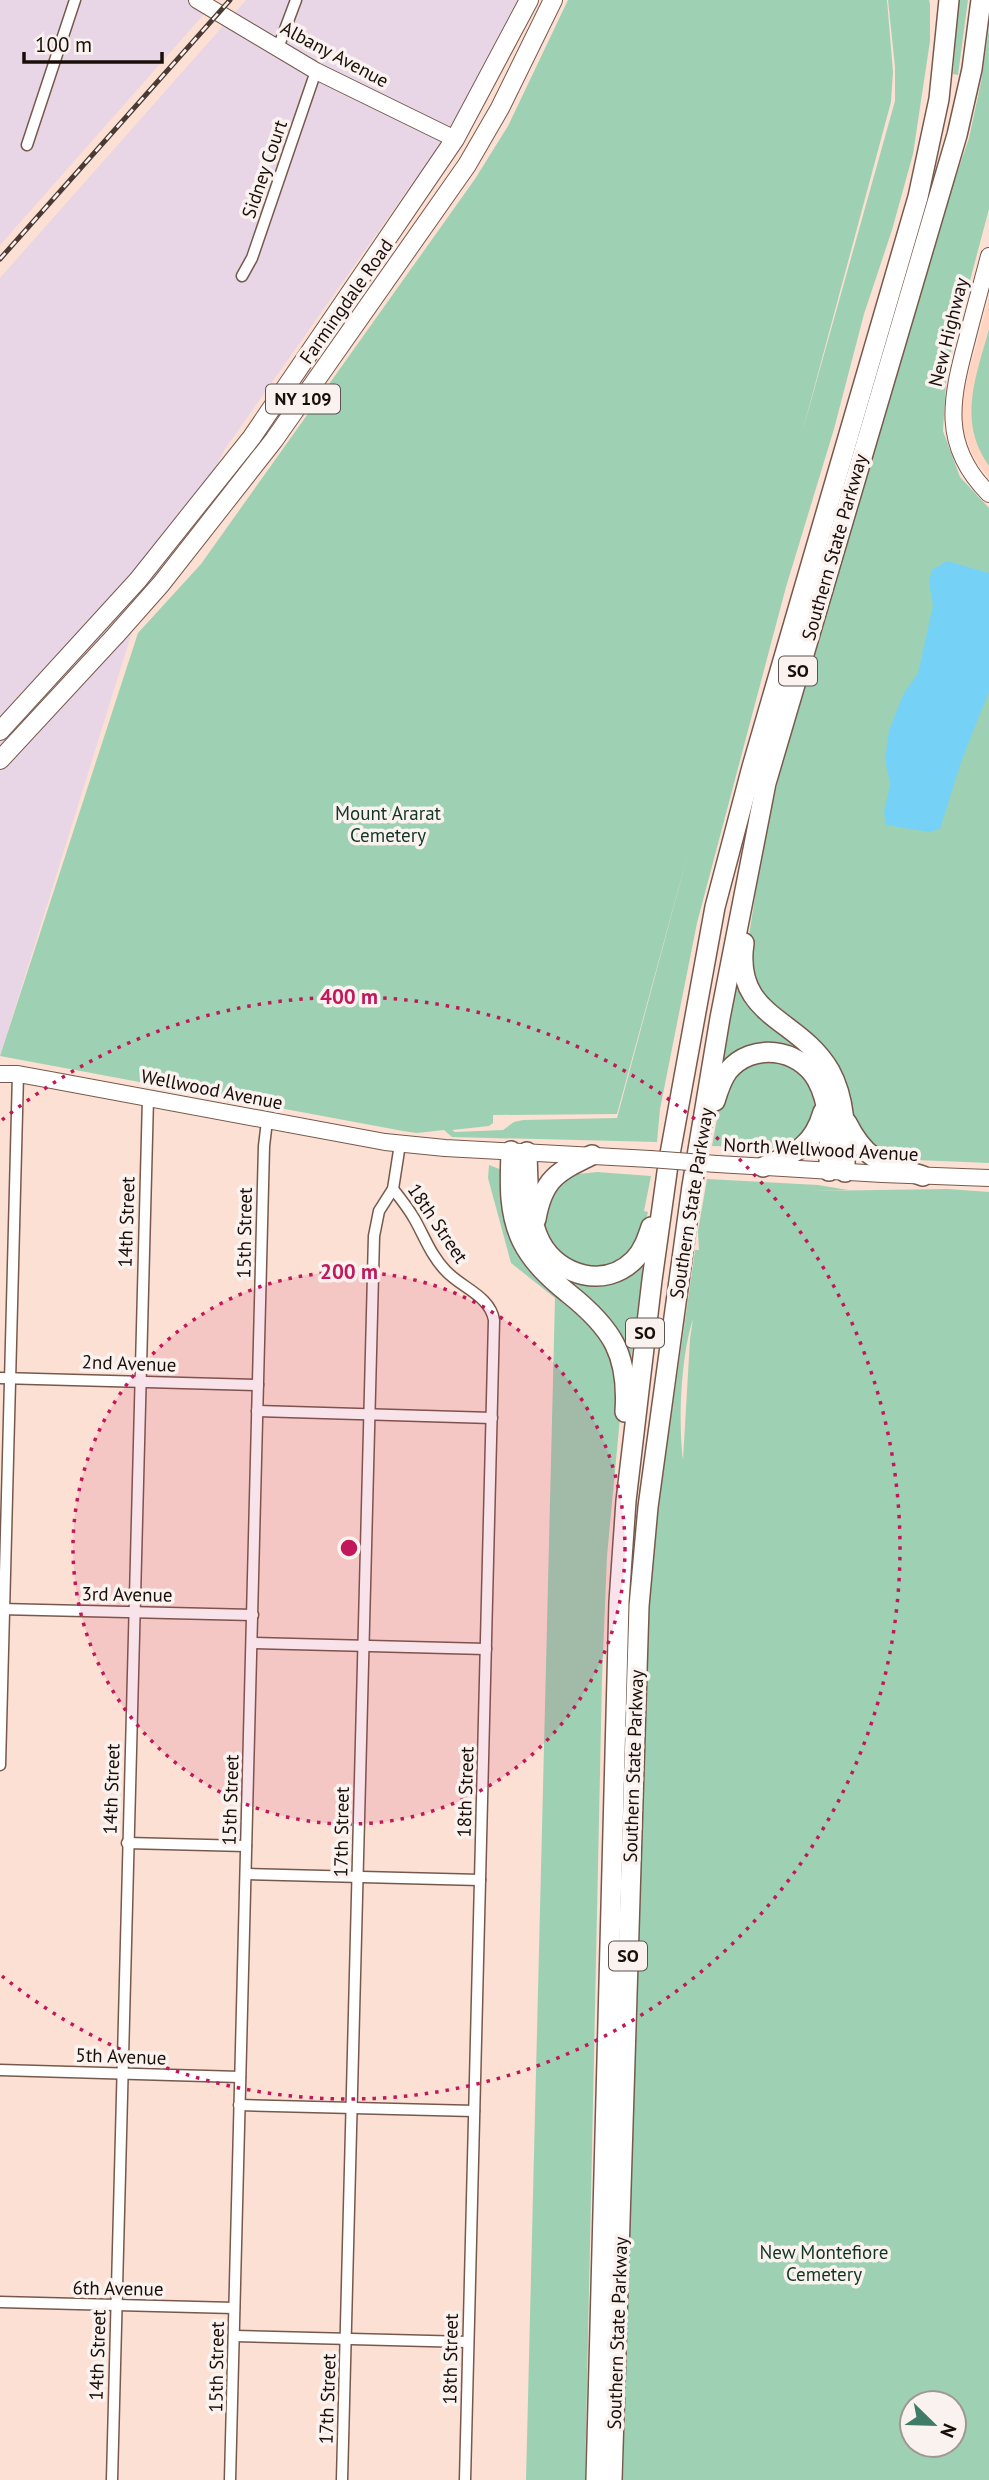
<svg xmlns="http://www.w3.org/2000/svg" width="989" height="2480" font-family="'PT Sans',sans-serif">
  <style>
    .built { fill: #ffd5c1 }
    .industrial { fill: #e8d6e7 }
    .green { fill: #9ed1b3; fill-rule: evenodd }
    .water { fill: #75d2f6 }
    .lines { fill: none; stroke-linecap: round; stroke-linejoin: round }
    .street-casing { stroke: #77594c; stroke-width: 13 }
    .secondary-casing { stroke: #77594c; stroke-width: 18 }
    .primary-casing { stroke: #77594c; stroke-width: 20 }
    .highway-casing { stroke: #77594c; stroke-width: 22 }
    .street { stroke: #fff; stroke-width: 10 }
    .secondary { stroke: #fff; stroke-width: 16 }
    .primary { stroke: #fff; stroke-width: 18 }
    .highway { stroke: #fff; stroke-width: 19 }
    .rail-casing { stroke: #493a33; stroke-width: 5 }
    .rail { stroke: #faf2ef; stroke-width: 2.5; stroke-dasharray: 8; stroke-linecap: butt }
    .secondary-bridge-casing { stroke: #77594c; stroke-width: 18; stroke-linecap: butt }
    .secondary-bridge { stroke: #fff; stroke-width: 16 }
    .ring { fill: none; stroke: #c2185b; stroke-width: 3.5; stroke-dasharray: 3.5 7 }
    .labels { text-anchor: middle; stroke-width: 7; stroke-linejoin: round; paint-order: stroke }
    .shield { fill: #faf2ef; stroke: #5d524e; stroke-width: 2 }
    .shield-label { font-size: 18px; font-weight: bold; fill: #1a0e09 }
    .street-label { font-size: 19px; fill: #1a0e09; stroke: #faf2ef }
    .park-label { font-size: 19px; fill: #113523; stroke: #faf2ef }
    .centre { fill: #c2185b; stroke: #faf2ef; stroke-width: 3.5 }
    .ring-label { font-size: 21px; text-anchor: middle; font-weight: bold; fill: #c2185b; stroke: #faf2ef; stroke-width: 7; stroke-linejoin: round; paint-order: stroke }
  </style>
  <rect width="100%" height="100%" fill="#fce0d3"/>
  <polygon class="built" points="989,298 989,479 973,456 961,424 962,397"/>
  <g class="industrial">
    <polygon points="0,0 207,0 213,4 0,245"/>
    <polygon points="246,0 520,0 454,124 225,449 132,632 0,1056 0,278"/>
  </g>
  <g class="green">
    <path d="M568,0H887L893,72L891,102L802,433L895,101V67L888,0H929L930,4V41L913,154L892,230L864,314L834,429L786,587L697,923L660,1109L657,1142L452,1137L444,1130L417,1133L403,1131L0,1056L138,633L201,564L475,179L508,126ZM690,846L617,1118L523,1120L514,1122L503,1130L455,1132L452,1130L489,1126L493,1123V1115L617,1114Z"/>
    <polygon points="955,0 968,0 958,75 953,74 958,4"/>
    <polygon points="989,28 989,209 947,367 943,431 960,477 989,508 989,1163 892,1159 864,1147 836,1068 761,1001 745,962 761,857 781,766 927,261 969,138 981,82"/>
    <path d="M989,329V466C957,421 976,377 989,329Z"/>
    <polygon points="735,976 796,1038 831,1110 785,1051 720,1070"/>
    <polygon points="757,1058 782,1060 801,1073 813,1092 816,1114 809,1134 776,1153 775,1148 712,1146 723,1086"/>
    <polygon points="489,1165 502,1170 504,1200 596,1325 616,1363 620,1418 607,1556 602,1678 585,2480 526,2480 555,1298 511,1263 488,1178"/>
    <path d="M597,1172L651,1176L644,1211L648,1212C637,1257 634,1253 594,1271L559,1259L541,1221L543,1200L569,1175Z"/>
    <path d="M707,1179L818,1185L848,1190L809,1191L948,1189L989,1192V2480H623L646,1601C660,1484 679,1367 695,1250H699L698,1231ZM693,1319L690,1339L683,1460C678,1422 681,1356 693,1319ZM912,2403H954V2445H912Z"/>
    <polygon points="528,1230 583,1280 643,1254 643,1269 629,1374 565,1287"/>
  </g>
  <polygon class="water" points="947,561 989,573 989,691 961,762 940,829 929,832 886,825 884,813 890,784 885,759 889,730 903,695 918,673 933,606 929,581 932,570"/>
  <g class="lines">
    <g class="street-casing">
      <g id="street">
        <polyline points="278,48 296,0"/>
        <polyline points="27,145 75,0"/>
        <polyline points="242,276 252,258 316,71"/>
        <path d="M393,1189C401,1199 409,1209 415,1220C425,1238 432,1257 446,1271C462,1288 490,1296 494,1320L465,2480"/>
        <polyline points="0,1378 258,1385"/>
        <polyline points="257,1411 492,1418"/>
        <polyline points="0,1609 253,1615"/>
        <polyline points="252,1643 486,1649"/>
        <polyline points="0,1765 18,1074"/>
        <polyline points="127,1843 246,1846"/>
        <polyline points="246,1874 480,1880"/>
        <polyline points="0,2070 240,2077"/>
        <polyline points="239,2105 474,2111"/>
        <polyline points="0,2302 234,2308"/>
        <polyline points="234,2336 468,2342"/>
        <polyline points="112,2480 148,1098"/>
        <polyline points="230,2480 264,1146 267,1121"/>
        <polyline points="342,2480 374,1236 379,1211 393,1189 400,1144"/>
      </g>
    </g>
    <g class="secondary-casing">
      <g id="secondary">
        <polyline points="197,0 316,71 455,139"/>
        <path d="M989,256C982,283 974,311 967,339C951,399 940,445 989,494"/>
        <polyline points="0,1074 18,1074 51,1080 385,1142 445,1148 650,1159"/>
        <polyline points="717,1164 882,1174 989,1178"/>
      </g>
    </g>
    <g class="primary-casing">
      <g id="primary">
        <polyline points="0,731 138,580 252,437 455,139 529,0"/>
        <polyline points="0,760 115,636 161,584 274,440 467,165 500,108 553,0"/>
      </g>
    </g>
    <g class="highway-casing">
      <g id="highway">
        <path d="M744,943C733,1018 799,1017 830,1071C847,1102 845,1138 845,1172"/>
        <path d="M715,1101C718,1091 722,1079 728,1071C752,1042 799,1048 817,1080C832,1107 829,1142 829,1171"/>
        <path d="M847,1123C867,1163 884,1163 923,1176"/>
        <path d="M511,1151C510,1182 508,1212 522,1241C533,1263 550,1278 568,1293C612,1328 629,1354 625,1412"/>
        <path d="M527,1152C528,1181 527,1217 541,1243C559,1276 605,1289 634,1260C643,1251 647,1239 651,1227"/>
        <path d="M763,1167C795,1153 813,1147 823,1112"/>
        <path d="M536,1219C543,1179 557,1172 592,1155"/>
        <polyline points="596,2480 619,1602 626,1501 652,1280 668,1165 715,907 752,767 918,197 939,99 949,0"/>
        <polyline points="612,2480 639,1606 648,1507 692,1186 720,1018 766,783 957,135 972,69 981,0"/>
      </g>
    </g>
    <use href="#street" class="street"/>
    <use href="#secondary" class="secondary"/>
    <use href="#primary" class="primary"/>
    <use href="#highway" class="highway"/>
    <g class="rail-casing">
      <polyline id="rail" points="0,259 230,0"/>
    </g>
    <use href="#rail" class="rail"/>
    <g class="secondary-bridge-casing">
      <polyline id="secondary-bridge" points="650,1159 717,1164"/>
    </g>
    <use href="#secondary-bridge" class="secondary-bridge"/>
  </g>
  <circle cx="349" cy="1548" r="276" fill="#c2185b" fill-opacity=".12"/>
  <g class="ring">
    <circle cx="349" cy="1548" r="276"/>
    <path d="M2 1120A551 551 0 1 1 2 1976"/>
  </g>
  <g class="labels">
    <g class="shield">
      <rect x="266" y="384.5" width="74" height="29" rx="5"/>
      <rect x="779" y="656.5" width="38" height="29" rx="5"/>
      <rect x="626" y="1318.5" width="38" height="29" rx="5"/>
      <rect x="609" y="1941.5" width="38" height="29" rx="5"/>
    </g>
    <g class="shield-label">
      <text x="303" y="405">NY 109</text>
      <text x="798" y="677">SO</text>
      <text x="645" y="1339">SO</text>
      <text x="628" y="1962">SO</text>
    </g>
    <g class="street-label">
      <text transform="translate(335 54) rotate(28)" y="7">Albany Avenue</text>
      <text transform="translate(264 169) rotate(-71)" y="7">Sidney Court</text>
      <text transform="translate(346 301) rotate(-55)" y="7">Farmingdale Road</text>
      <text transform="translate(948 332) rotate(-76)" y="7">New Highway</text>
      <text transform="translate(834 547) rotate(-74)" y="7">Southern State Parkway</text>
      <text transform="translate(212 1089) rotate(11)" y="7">Wellwood Avenue</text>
      <text transform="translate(821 1149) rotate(3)" y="7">North Wellwood Avenue</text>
      <text transform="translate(691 1203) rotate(-81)" y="7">Southern State Parkway</text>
      <text transform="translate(126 1222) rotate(-88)" y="7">14th Street</text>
      <text transform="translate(438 1223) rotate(56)" y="7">18th Street</text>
      <text transform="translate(244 1233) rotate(-89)" y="7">15th Street</text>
      <text transform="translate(129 1363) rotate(2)" y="7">2nd Avenue</text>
      <text transform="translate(127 1594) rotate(1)" y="7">3rd Avenue</text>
      <text transform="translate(633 1766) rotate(-88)" y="7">Southern State Parkway</text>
      <text transform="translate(111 1789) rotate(-88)" y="7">14th Street</text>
      <text transform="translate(465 1792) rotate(-88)" y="7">18th Street</text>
      <text transform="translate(230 1800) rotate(-88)" y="7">15th Street</text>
      <text transform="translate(341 1832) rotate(-89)" y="7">17th Street</text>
      <text transform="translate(121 2056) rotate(2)" y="7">5th Avenue</text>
      <text transform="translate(118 2288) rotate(1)" y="7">6th Avenue</text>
      <text transform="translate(617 2333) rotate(-88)" y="7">Southern State Parkway</text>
      <text transform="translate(97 2355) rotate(-88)" y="7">14th Street</text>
      <text transform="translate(450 2359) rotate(-89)" y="7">18th Street</text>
      <text transform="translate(216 2367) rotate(-89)" y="7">15th Street</text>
      <text transform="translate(327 2399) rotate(-88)" y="7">17th Street</text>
    </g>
    <g class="park-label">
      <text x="388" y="820">Mount Ararat<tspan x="388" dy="22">Cemetery</tspan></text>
      <text x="824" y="2259">New Montefiore<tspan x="824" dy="22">Cemetery</tspan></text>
    </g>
  </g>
  <circle cx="349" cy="1548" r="10" class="centre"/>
  <g class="ring-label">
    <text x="349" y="1004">400 m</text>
    <text x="349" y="1279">200 m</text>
  </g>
  <g transform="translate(933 2424) rotate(113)"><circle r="33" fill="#faf2ef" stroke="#a09793" stroke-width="2"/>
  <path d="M0-5L12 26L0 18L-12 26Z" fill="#3e7c68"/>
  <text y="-10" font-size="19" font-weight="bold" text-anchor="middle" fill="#1a0e09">N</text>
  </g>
  <path d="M24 52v10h138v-10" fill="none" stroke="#1a0e09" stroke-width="3.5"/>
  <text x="35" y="52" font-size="21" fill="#1a0e09" stroke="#faf2ef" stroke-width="5" paint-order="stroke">100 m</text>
</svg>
